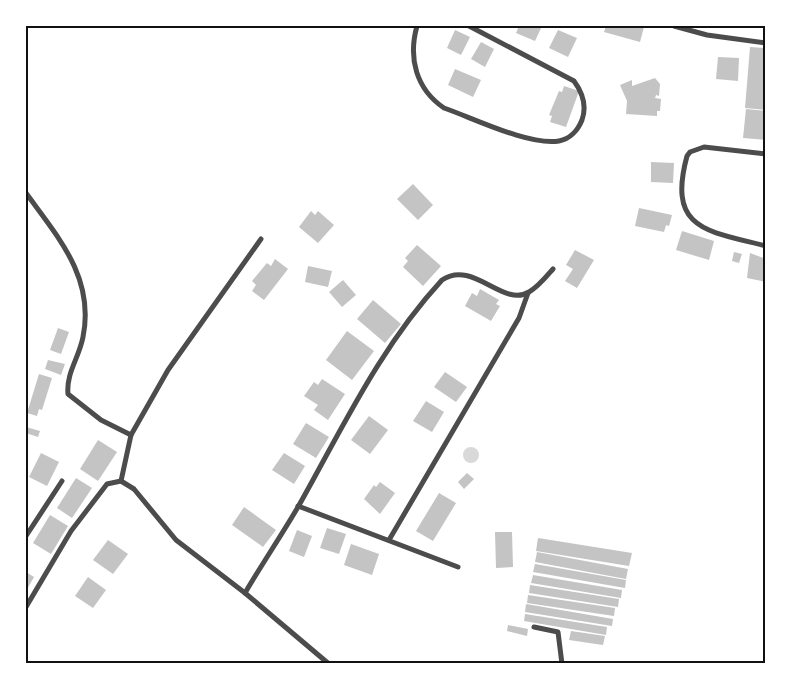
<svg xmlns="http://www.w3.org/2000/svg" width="791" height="689" font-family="'Nunito Sans',sans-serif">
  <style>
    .water { fill: #d9d9d9 }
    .building { fill: #c4c4c4 }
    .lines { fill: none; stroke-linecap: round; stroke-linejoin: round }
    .minor { stroke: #4c4c4c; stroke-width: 5 }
    .neatline { fill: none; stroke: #111; stroke-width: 2 }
  </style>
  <rect width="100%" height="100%" fill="#fff"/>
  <circle class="water" cx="471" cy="455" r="8"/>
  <g class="building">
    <polygon points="519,26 542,26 535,41 516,33"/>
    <polygon points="606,26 640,26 644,27 640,42 604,32"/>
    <polygon points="455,30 470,37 461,55 447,48"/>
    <polygon points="558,30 577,38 568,57 549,48"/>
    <polygon points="481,42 494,49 485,67 471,59"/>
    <polygon points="750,47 764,48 766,110 745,108"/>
    <polygon points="718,57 739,58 738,81 716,79"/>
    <polygon points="455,69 481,80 473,97 448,85"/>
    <polygon points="655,78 660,84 659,96 656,95 655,98 661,99 660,111 657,111 657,116 626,114 627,101 620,85 632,80 632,86"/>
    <polygon points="564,86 579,91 566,127 550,122 552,116 549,115 559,91 562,92"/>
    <polygon points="746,109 766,111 766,140 743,138"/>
    <polygon points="651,162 674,163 673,183 651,182"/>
    <polygon points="413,184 433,205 418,220 397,199"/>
    <polygon points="639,208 672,215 669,226 666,225 664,232 635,226"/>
    <polygon points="311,211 315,215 318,211 334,225 318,243 299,227"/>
    <polygon points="682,231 714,241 709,260 676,250"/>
    <polygon points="417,245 441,266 423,286 403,267 408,261 405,258"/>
    <polygon points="575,250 594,260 577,288 565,281 573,269 566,265"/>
    <polygon points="734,252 742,254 739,263 732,261"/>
    <polygon points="750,253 766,259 766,282 747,278"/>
    <polygon points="275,259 288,269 264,300 252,291 256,285 252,281 267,263 271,266"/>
    <polygon points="308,266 332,271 328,287 305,282"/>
    <polygon points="343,280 356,295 342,307 329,292"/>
    <polygon points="480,289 499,300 496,304 500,306 491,321 465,306 472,293 477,296"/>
    <polygon points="373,300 401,324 385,343 357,319"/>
    <polygon points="58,328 69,332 61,354 50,350"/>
    <polygon points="347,331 374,351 352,380 326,360"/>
    <polygon points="48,360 65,364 61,375 45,369"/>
    <polygon points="445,372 467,387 456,402 434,387"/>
    <polygon points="39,374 52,378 42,410 39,409 37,416 27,413"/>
    <polygon points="322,379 345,394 328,420 314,410 318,405 304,396 314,382 318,385"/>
    <polygon points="426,401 444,412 432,432 413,421"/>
    <polygon points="369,416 388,430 370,454 351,440"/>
    <polygon points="306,423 329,437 316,458 293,444"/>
    <polygon points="26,427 40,431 38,437 26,433"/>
    <polygon points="98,440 117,452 98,481 80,469"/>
    <polygon points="41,453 59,462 47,486 29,477"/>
    <polygon points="284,453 305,466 294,484 272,470"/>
    <polygon points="467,473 474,479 464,489 458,482"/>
    <polygon points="76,478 92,488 72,518 57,508"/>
    <polygon points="380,482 395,493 380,514 364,499 374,485 376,487"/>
    <polygon points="439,493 456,503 433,541 416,531"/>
    <polygon points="244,507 276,530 263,547 232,525"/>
    <polygon points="50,515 68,526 51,554 33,543"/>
    <polygon points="327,528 346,534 339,554 320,548"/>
    <polygon points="297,530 312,536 304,557 289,551"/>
    <polygon points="495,532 512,532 513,567 496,568"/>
    <polygon points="538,538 632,553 629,566 536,551"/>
    <polygon points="108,540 128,554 113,574 93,560"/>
    <polygon points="351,544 379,554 372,575 344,565"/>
    <polygon points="537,552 628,569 626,579 535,562"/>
    <polygon points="535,564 626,580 625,588 533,572"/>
    <polygon points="26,572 34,577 26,591"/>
    <polygon points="533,575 622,590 621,598 531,583"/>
    <polygon points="88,577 106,590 93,608 75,596"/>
    <polygon points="530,585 619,599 618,607 529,593"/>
    <polygon points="528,595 615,608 614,616 527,603"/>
    <polygon points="526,604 613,619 612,626 525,612"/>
    <polygon points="525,614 607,627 606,635 524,621"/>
    <polygon points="508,625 528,629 527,636 507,631"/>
    <polygon points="571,631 605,636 603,645 569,640"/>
  </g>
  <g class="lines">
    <g class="minor">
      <path d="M417,26C408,58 416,89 444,108C473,118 529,146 559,141C570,139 578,130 582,120C587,106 582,92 574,81L469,26"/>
      <polyline points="674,26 707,35 766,43"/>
      <path d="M766,154L704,147L690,152L687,156C667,230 707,231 766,246"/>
      <path d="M26,193C58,237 95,278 83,337C79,358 66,373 68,394L101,420L131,435"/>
      <polyline points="261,239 168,370 131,435 121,481 134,489 176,540 245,593 329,664"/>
      <polyline points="298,506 458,567"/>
      <polyline points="26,536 62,481"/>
      <polyline points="389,540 519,318 528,293"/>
      <path d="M245,593C262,564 281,536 298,507C342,429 380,347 442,280C473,259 503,308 529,292C538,287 546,277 553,269"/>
      <polyline points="26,607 71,531 107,484 121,481"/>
      <polyline points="534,627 558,632 562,664"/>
    </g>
  </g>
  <rect width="791" height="689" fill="none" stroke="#ffffff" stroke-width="54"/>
  <rect x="27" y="27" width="737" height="635" class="neatline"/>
</svg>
